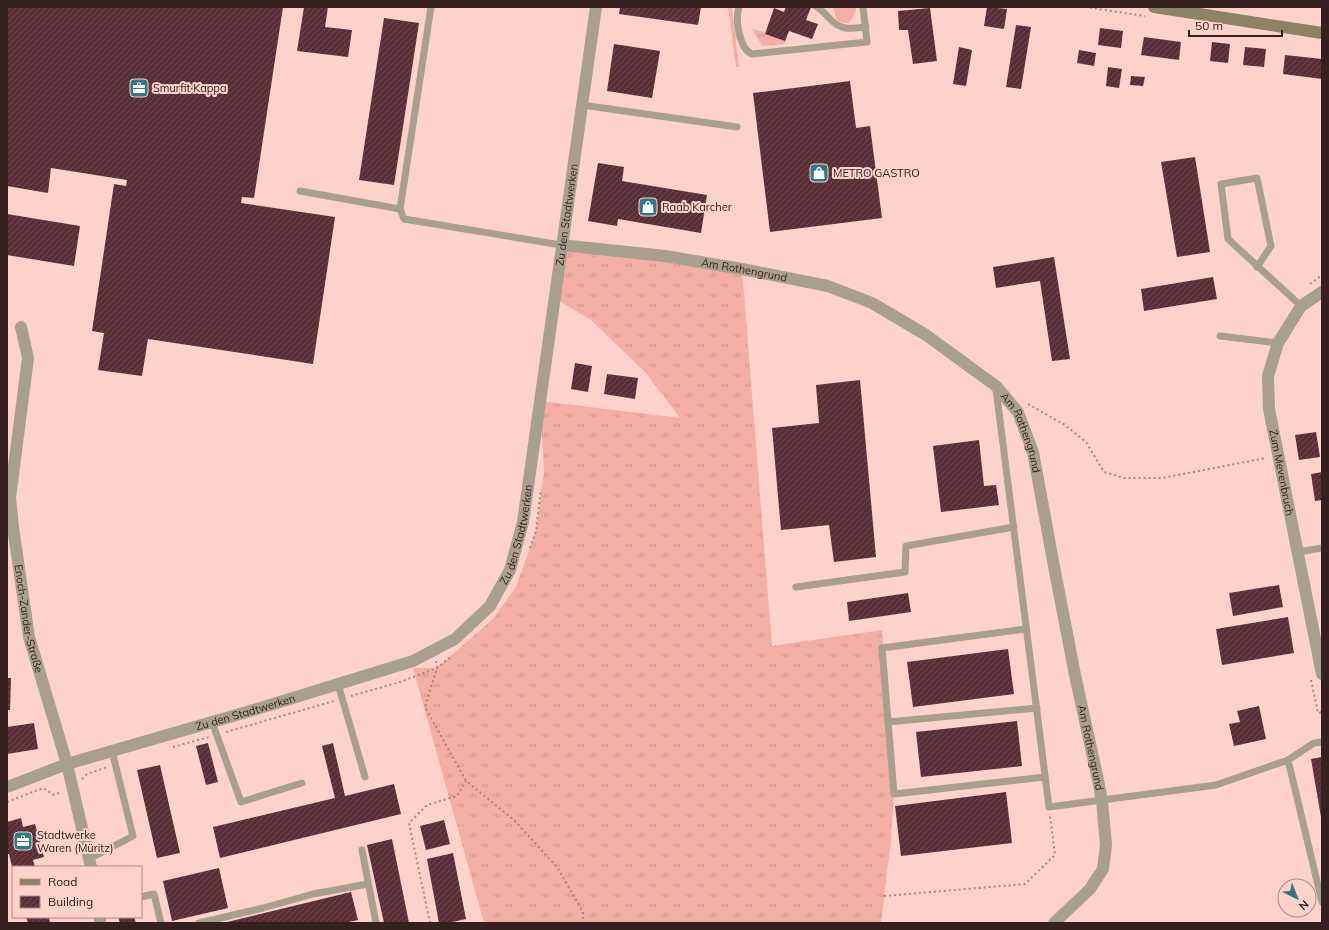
<svg xmlns="http://www.w3.org/2000/svg" width="1329" height="930" font-family="Mulish,sans-serif">
  <style>
    .grass { fill: url(#grass-tufts) }
    .building { fill: url(#building-hatch) }
    .lines { fill: none; stroke-linecap: round; stroke-linejoin: round }
    .path { stroke: #a98681; stroke-width: 2; stroke-dasharray: 2 3; stroke-linecap: butt }
    .lane { stroke: #a8a08c; stroke-width: 7 }
    .street { stroke: #a8a08c; stroke-width: 12 }
    .secondary { stroke: #8e8264; stroke-width: 12 }
    .labels { text-anchor: middle; stroke-width: 4; stroke-linejoin: round; paint-order: stroke }
    .poi-label { font-size: 11px; fill: #35201e; stroke: #ffd1cb; text-anchor: start }
    .street-label { font-size: 11px; fill: #35201e; stroke: #ffd1cb }
  </style>
  <defs>
    <pattern id="grass-tufts" width="24" height="20" patternUnits="userSpaceOnUse"><rect width="24" height="20" fill="#f3afa5"/><path d="M3 7l-1-3M5 7V3M7 7l1-3M15 17l-1-3M17 17v-4M19 17l1-3" fill="none" stroke="#d1968e"/></pattern>
    <pattern id="building-hatch" width="6" height="6" patternUnits="userSpaceOnUse"><rect width="6" height="6" fill="#5a2e37"/><path d="M-1 1l2-2M0 6l6-6M5 7l2-2" fill="none" stroke="#6f4a52"/></pattern>
  </defs>
  <rect width="100%" height="100%" fill="#ffd1cb"/>
  <g class="grass">
    <polygon points="728,7 732,7 739,67 736,67"/>
    <path d="M833,7H856V9C853,19 849,28 837,20Z"/>
    <polygon points="752,29 765,32 765,34 785,41 787,40 785,44 762,46"/>
    <polygon points="561,245 742,269 772,646 882,630 894,794 891,839 881,923 484,923 413,668 437,668 493,619 516,587 536,531 544,472 540,401 680,418 646,373 591,320 554,298"/>
  </g>
  <g class="building">
    <polygon points="7,7 283,7 254,198 242,197 241,203 335,217 313,364 148,339 142,376 98,370 104,333 92,331 114,184 126,186 127,180 51,168 48,193 7,186"/>
    <polygon points="304,7 328,7 325,27 352,30 348,57 297,51"/>
    <polygon points="620,7 701,7 698,25 619,14"/>
    <polygon points="786,7 811,7 806,20 818,24 812,39 789,31 785,41 765,34 774,8 784,12"/>
    <polygon points="987,7 1007,9 1004,29 984,26"/>
    <polygon points="930,8 937,61 913,64 908,30 899,30 898,11"/>
    <polygon points="384,18 419,23 394,185 359,180"/>
    <polygon points="1016,25 1031,27 1021,89 1006,87"/>
    <polygon points="1100,28 1123,31 1121,48 1098,45"/>
    <polygon points="1144,37 1181,42 1179,60 1141,55"/>
    <polygon points="1212,42 1230,44 1228,63 1210,61"/>
    <polygon points="614,44 660,51 652,98 607,91"/>
    <polygon points="959,47 972,50 966,86 953,84"/>
    <polygon points="1245,47 1266,49 1264,67 1243,65"/>
    <polygon points="1079,50 1096,53 1094,66 1077,63"/>
    <polygon points="1285,55 1322,59 1322,79 1283,74"/>
    <polygon points="1108,67 1122,69 1119,88 1106,86"/>
    <polygon points="1131,76 1145,77 1143,86 1130,85"/>
    <polygon points="850,81 856,128 870,126 882,218 770,232 753,93"/>
    <polygon points="1195,157 1210,252 1177,257 1161,162"/>
    <polygon points="598,163 624,167 622,181 707,195 701,233 618,219 617,226 588,221"/>
    <polygon points="7,214 80,226 74,266 7,255"/>
    <polygon points="1054,257 1070,359 1052,361 1040,281 996,288 993,267"/>
    <polygon points="1213,277 1217,299 1144,311 1141,289"/>
    <polygon points="575,363 592,366 588,392 571,389"/>
    <polygon points="607,374 638,378 635,399 604,394"/>
    <polygon points="860,380 876,557 834,562 829,525 781,530 772,428 819,423 816,385"/>
    <polygon points="1316,432 1320,457 1299,460 1295,435"/>
    <polygon points="979,440 984,486 996,485 999,505 941,512 933,446"/>
    <polygon points="1322,472 1322,500 1315,501 1311,474"/>
    <polygon points="1279,585 1283,607 1233,616 1229,593"/>
    <polygon points="908,593 911,612 849,621 847,602"/>
    <polygon points="1288,617 1294,653 1222,665 1216,629"/>
    <polygon points="1008,649 1014,694 913,707 907,662"/>
    <polygon points="7,678 11,678 10,710 7,710"/>
    <polygon points="1259,706 1266,739 1234,746 1229,724 1240,722 1237,711"/>
    <polygon points="1017,721 1022,766 921,777 916,732"/>
    <polygon points="34,723 38,749 7,754 7,727"/>
    <polygon points="208,743 218,782 206,785 196,746"/>
    <polygon points="333,743 345,796 394,784 401,814 220,858 213,827 335,798 322,746"/>
    <polygon points="1322,757 1322,817 1321,817 1311,759"/>
    <polygon points="160,765 180,853 157,858 137,770"/>
    <polygon points="1006,792 1012,843 901,856 895,806"/>
    <polygon points="21,818 23,827 35,824 44,857 33,860 35,867 12,867 9,854 7,854 7,822"/>
    <polygon points="444,820 450,844 426,850 420,826"/>
    <polygon points="392,839 409,923 384,923 367,845"/>
    <polygon points="453,853 466,919 448,923 439,923 427,859"/>
    <polygon points="219,868 228,908 172,921 163,881"/>
    <polygon points="351,892 358,920 344,923 223,923"/>
    <polygon points="26,917 49,917 50,923 28,923"/>
    <polygon points="118,917 134,917 136,923 120,923"/>
  </g>
  <g class="lines">
    <g class="path">
      <polyline points="1085,7 1145,16"/>
      <polyline points="1310,284 1322,275"/>
      <polyline points="1028,404 1065,425 1086,442 1104,472 1124,478 1162,478 1266,458"/>
      <polyline points="530,548 536,531 541,489"/>
      <polyline points="436,661 437,668 425,707 466,781 514,820 557,867 583,912 583,923"/>
      <polyline points="1311,680 1318,713 1322,712"/>
      <polyline points="351,696 400,682 437,668 452,656"/>
      <polyline points="226,732 334,701"/>
      <polyline points="173,747 209,737"/>
      <polyline points="82,779 87,774 107,767"/>
      <polyline points="7,802 43,788 54,795 61,792"/>
      <polyline points="884,896 1025,884 1055,855 1050,816"/>
      <polyline points="430,923 409,823 427,805 457,796 466,781"/>
    </g>
    <g class="lane">
      <path d="M739,7C735,19 739,49 752,54L867,42L863,7"/>
      <path d="M817,7C822,10 825,14 829,18C841,31 850,29 866,27"/>
      <polyline points="582,105 737,127"/>
      <polyline points="300,191 400,209 404,219 561,245"/>
      <polyline points="400,209 431,7"/>
      <polyline points="1257,267 1271,246 1257,178 1221,184 1228,239 1301,306"/>
      <polyline points="1220,336 1278,343"/>
      <polyline points="996,389 1049,807 1216,785 1288,760 1314,743 1322,742"/>
      <polyline points="1298,552 1322,548"/>
      <polyline points="796,587 905,572 906,546 1014,527"/>
      <polyline points="1026,629 882,648 894,794 1045,777"/>
      <polyline points="338,684 365,777"/>
      <polyline points="212,722 241,802 302,783"/>
      <polyline points="888,722 1037,708"/>
      <polyline points="1288,760 1322,902"/>
      <polyline points="362,850 376,923"/>
      <polyline points="89,859 133,836 112,751"/>
      <polyline points="141,897 154,894 161,923"/>
      <polyline points="199,923 263,908 313,894 368,884"/>
    </g>
    <g class="street">
      <path id="s1" d="M561,245L665,256L742,269L828,286L872,303L926,335L996,386L1018,412L1033,452L1053,561L1075,675L1098,780L1102,801L1106,845L1103,869L1090,889L1054,923"/>
      <path id="s2" d="M1322,292L1301,306L1278,343L1268,376L1269,409L1322,674"/>
      <path id="s3" d="M21,327L28,358L10,498L13,527L29,637L67,764L91,867"/>
      <path id="s4" d="M7,787L67,764L257,709L413,661L455,639L490,606L510,570L523,522L596,7"/>
      <polyline points="100,917 100,923"/>
    </g>
    <polyline class="secondary" points="1154,7 1322,33"/>
  </g>
  <defs>
    <g id="office-square" transform="scale(1)"><rect x="-9" y="-9" width="18" height="18" rx="4" fill="#317882" stroke="#ffd1cb"/><path d="M-6-3h4V-5.5h4V-3h4V5H-6ZM-1-4.5V-3h2v-1.5ZM-6 0V1H6V0Z" fill="#fff"/></g>
    <g id="shop-square" transform="scale(1)"><rect x="-9" y="-9" width="18" height="18" rx="4" fill="#317882" stroke="#ffd1cb"/><path d="M-5-2.5h2.3a2.7 3.5 0 0 1 5.4 0H5L5.5 6h-11ZM-1.5-2.5h3a1.5 2.3 0 0 0-3 0Z" fill="#fff"/></g>
  </defs>
  <g fill-rule="evenodd">
    <use href="#office-square" x="139" y="88"/>
    <use href="#shop-square" x="819" y="173"/>
    <use href="#shop-square" x="648" y="207"/>
    <use href="#office-square" x="23" y="841"/>
  </g>
  <g class="labels">
    <g class="poi-label">
      <text x="153" y="92">Smurfit Kappa</text>
      <text x="833" y="177">METRO GASTRO</text>
      <text x="662" y="211">Raab Karcher</text>
      <text x="37" y="839">Stadtwerke<tspan x="37" dy="13">Waren (Müritz)</tspan></text>
    </g>
    <g class="street-label">
      <text dy="4" stroke="none"><textPath href="#s4" startOffset="922">Zu den Stadtwerken</textPath></text>
      <text dy="4" stroke="none"><textPath href="#s1" startOffset="185">Am Rothengrund</textPath></text>
      <text dy="4" stroke="none"><textPath href="#s1" startOffset="521">Am Rothengrund</textPath></text>
      <text dy="4" stroke="none"><textPath href="#s2" startOffset="201">Zum Mevenbruch</textPath></text>
      <text dy="4" stroke="none"><textPath href="#s4" startOffset="598">Zu den Stadtwerken</textPath></text>
      <text dy="4" stroke="none"><textPath href="#s3" startOffset="295">Enoch-Zander-Straße</textPath></text>
      <text dy="4" stroke="none"><textPath href="#s4" startOffset="250">Zu den Stadtwerken</textPath></text>
      <text dy="4" stroke="none"><textPath href="#s1" startOffset="845">Am Rothengrund</textPath></text>
    </g>
  </g>
  <rect width="1329" height="930" fill="none" stroke="#35201e" stroke-width="16"/>
  <rect x="12" y="866" width="130" height="52" fill="#ffd1cb" stroke="#ae8a86"/>
  <rect x="20" y="879" width="20" height="6" fill="#8e8264" stroke="#ae8a86"/>
  <text x="48" y="886" font-size="12" fill="#35201e">Road</text>
  <rect x="20" y="896" width="20" height="12" fill="url(#building-hatch)" stroke="#ae8a86"/>
  <text x="48" y="906" font-size="12" fill="#35201e">Building</text>
  <g transform="translate(1297 898) rotate(137)"><circle r="19" fill="#ffd1cb" stroke="#ae8a86"/>
  <path d="M0-3L7 15L0 10L-7 15Z" fill="#317882"/>
  <text y="-6" font-size="11" font-weight="bold" text-anchor="middle" fill="#35201e">N</text>
  </g>
  <path d="M1189 30v6h93v-6" fill="none" stroke="#35201e" stroke-width="2"/>
  <text x="1195" y="30" font-size="12" fill="#35201e" stroke="#ffd1cb" stroke-width="3" paint-order="stroke">50 m</text>
</svg>
